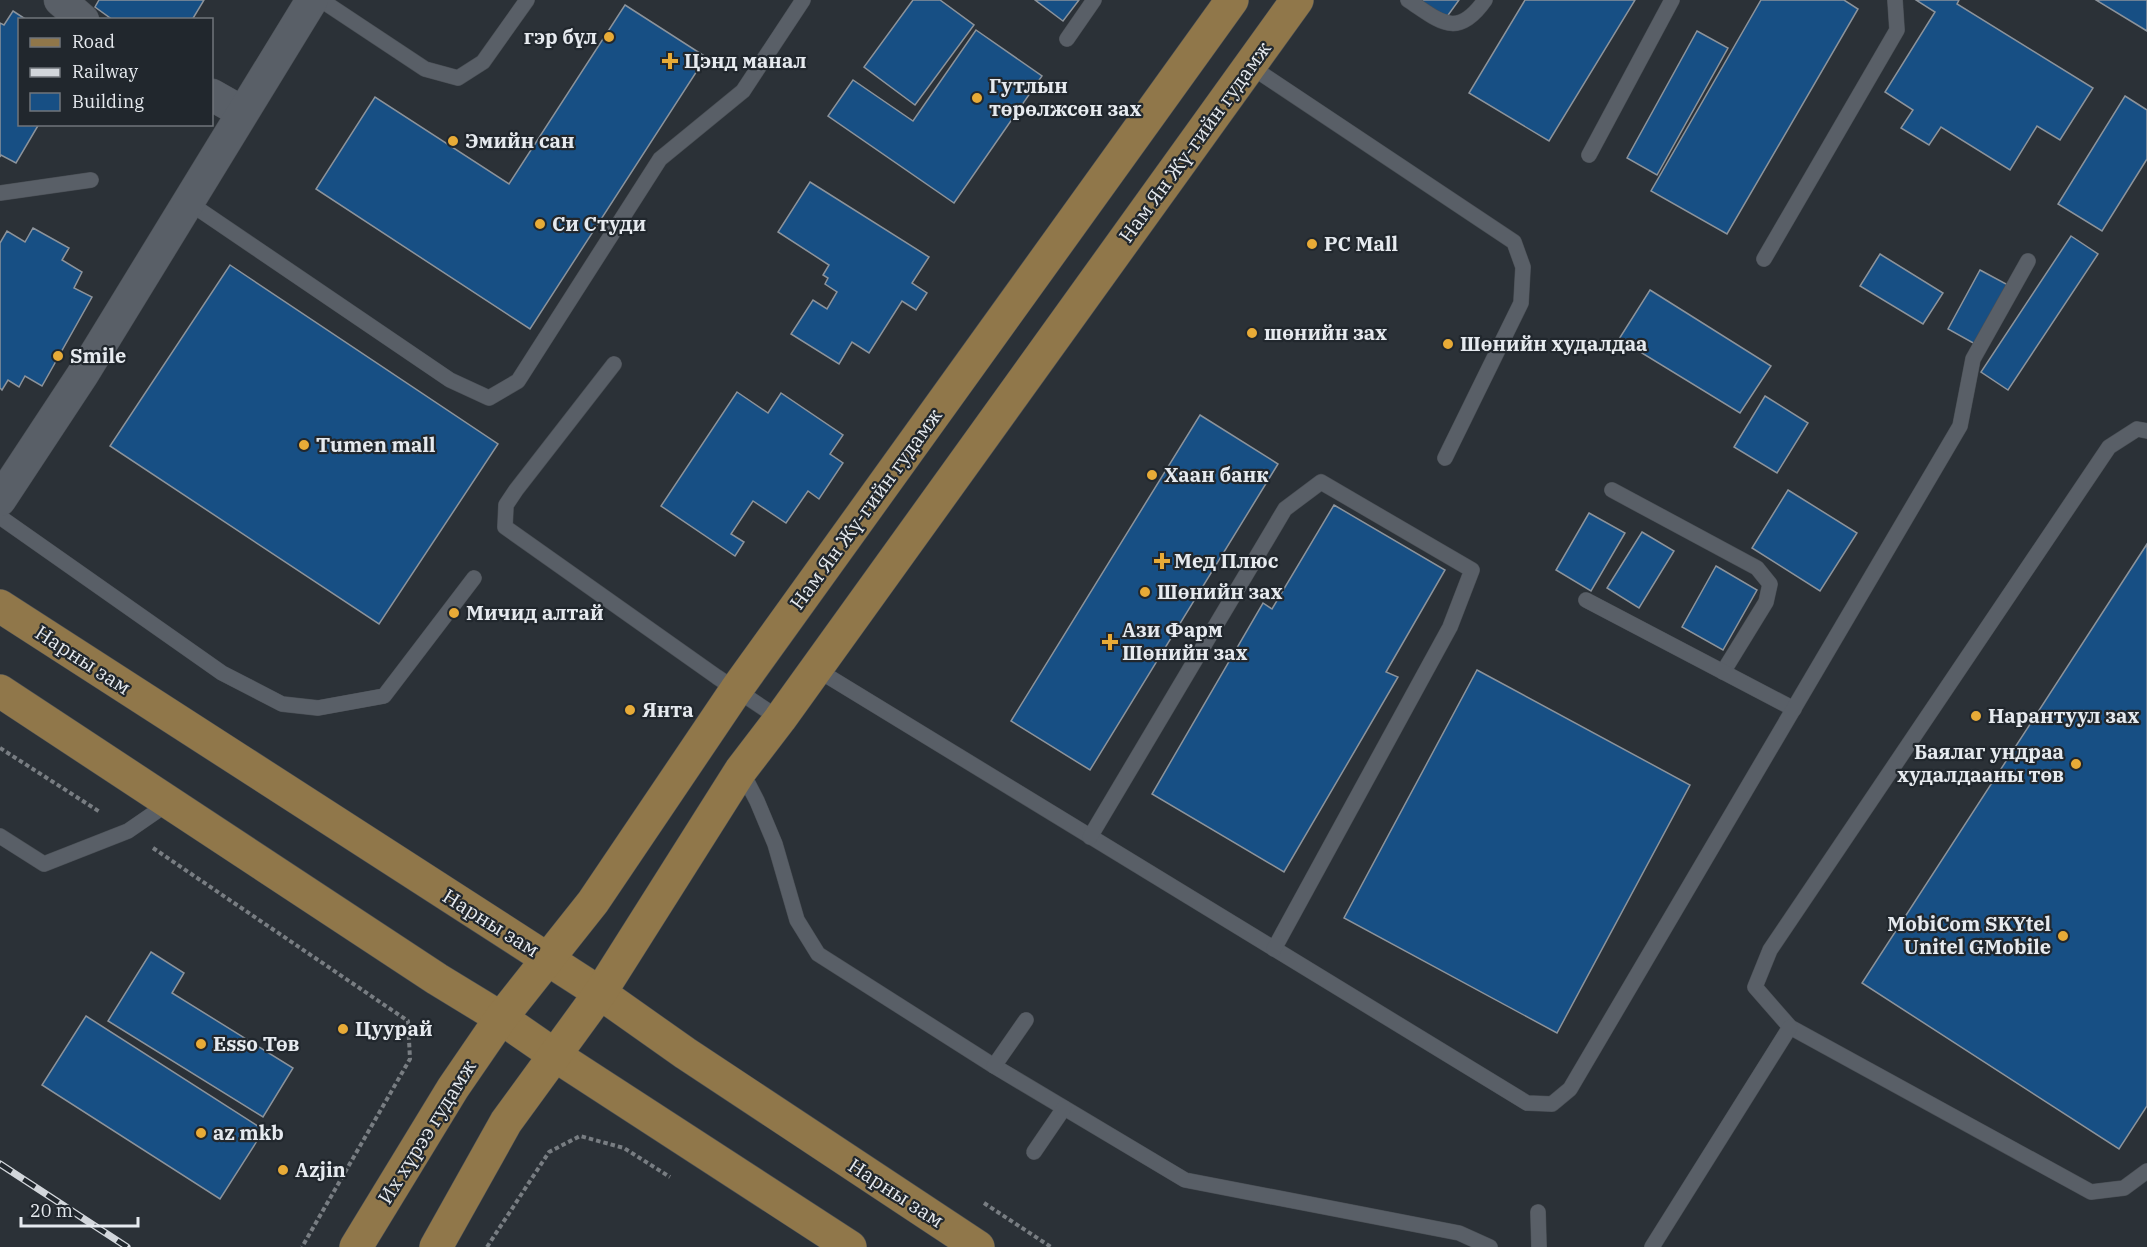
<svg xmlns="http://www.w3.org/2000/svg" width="2147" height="1247" font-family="'IBM Plex Serif',serif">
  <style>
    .building { fill: #174f84; stroke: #8c939b; stroke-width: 1.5 }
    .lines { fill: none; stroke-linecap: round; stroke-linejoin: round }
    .service-casing { stroke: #4a4f55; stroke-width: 16 }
    .minor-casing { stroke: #4a4f55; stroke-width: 33 }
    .primary-casing { stroke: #4a4f55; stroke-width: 34 }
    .path { stroke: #787d82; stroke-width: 4; stroke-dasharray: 4.5 3; stroke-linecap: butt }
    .service { stroke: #595f67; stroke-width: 15 }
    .minor { stroke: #595f67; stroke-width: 32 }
    .primary { stroke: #90774a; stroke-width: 33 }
    .rail-casing { stroke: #d2d6db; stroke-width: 7 }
    .rail { stroke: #21272d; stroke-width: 4.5; stroke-dasharray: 14; stroke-linecap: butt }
    .poi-dot { fill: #e8ab37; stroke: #21272d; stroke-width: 2 }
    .labels { text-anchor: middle; stroke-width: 4.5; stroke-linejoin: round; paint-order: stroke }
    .poi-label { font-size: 20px; font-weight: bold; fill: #e6eaef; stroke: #21272d; text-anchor: start }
    .street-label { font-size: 20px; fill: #e6eaef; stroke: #21272d }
  </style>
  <rect width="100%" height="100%" fill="#2b3137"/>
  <g class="building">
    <polygon points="99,0 204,0 192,20 113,20 95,7"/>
    <polygon points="913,0 940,0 974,25 915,105 864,67"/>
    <polygon points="1035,0 1079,0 1063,21"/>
    <polygon points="1419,0 1459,0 1446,18"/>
    <polygon points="1525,0 1635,0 1549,141 1469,93"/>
    <polygon points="1761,0 1844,0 1858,9 1727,234 1651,191"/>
    <polygon points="1916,0 1959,0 1957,4 2093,88 2060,140 2037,126 2010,170 1941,127 1929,145 1901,128 1913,110 1885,92 1935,12"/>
    <polygon points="2096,0 2147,0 2147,31"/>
    <polygon points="625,5 706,57 530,329 316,189 375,97 509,184"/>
    <polygon points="13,11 27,20 20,20 20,124 39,124 16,163 1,155 0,157 0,23 4,25"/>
    <polygon points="976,30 1042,76 954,203 828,116 853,80 913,121"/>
    <polygon points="1697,31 1728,48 1657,175 1627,158"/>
    <polygon points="2125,96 2147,110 2147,159 2102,231 2058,204"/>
    <polygon points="810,182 929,257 912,283 927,293 916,310 902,301 869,353 852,342 839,364 791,334 813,300 827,309 837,292 825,284 828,278 823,275 829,265 778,232"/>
    <polygon points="33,228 69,248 62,260 82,272 74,288 92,297 42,386 25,376 19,387 8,380 2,390 0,388 0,243 7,231 25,242"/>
    <polygon points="2071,236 2098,254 2008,390 1981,372"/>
    <polygon points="1880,254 1943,293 1923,324 1860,286"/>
    <polygon points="230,265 498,444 379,624 110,446"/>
    <polygon points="1980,270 2008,285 1975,344 1948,329"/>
    <polygon points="1650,290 1771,366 1740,413 1619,339"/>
    <polygon points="737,392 768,413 781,393 843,435 830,454 843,463 819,499 808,491 786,523 753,501 731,534 744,542 735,556 661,506"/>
    <polygon points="1765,396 1808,423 1777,473 1734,447"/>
    <polygon points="1200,415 1278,464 1090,770 1011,721"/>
    <polygon points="1788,490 1857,533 1820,591 1752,548"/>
    <polygon points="1334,505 1445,570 1386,672 1398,677 1284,872 1152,794 1263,603 1272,609"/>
    <polygon points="1589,513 1625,533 1591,591 1556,570"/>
    <polygon points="1642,532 1674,551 1639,608 1607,588"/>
    <polygon points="2147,544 2147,1106 2119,1149 1862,983"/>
    <polygon points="1716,566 1757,590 1723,650 1682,627"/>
    <polygon points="1477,670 1690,785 1557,1033 1344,918"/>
    <polygon points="151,952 184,973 172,993 293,1068 263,1117 108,1021"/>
    <polygon points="86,1016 264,1130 220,1199 42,1085"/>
  </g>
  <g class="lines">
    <g class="service-casing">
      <g id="service">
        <polyline points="321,0 425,69 458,78 483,62 527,0"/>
        <path d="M1408,0C1440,21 1457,40 1485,0"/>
        <polyline points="1067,39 1094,0"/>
        <polyline points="1250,66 1514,242 1523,267 1521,303 1445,458"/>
        <polyline points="1589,155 1672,0"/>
        <polyline points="0,193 91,180"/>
        <polyline points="188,202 450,380 489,398 518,381 660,159 743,91 803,0"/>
        <polyline points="1764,259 1897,30 1895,0"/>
        <polyline points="614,364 516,490 506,505 505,527 717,677 780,719"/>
        <polyline points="2147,431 2137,429 2109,447 1770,950 1755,987 1790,1027 2091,1192 2124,1188 2147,1171"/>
        <polyline points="1612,490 1757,568 1770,584 1766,602 1723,672"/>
        <polyline points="0,517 222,673 282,704 318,708 384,696 474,578"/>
        <polyline points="1586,600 1794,709"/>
        <polyline points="816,669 1527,1103 1552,1104 1570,1089 1960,426 1973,359 2028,261"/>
        <polyline points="741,770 757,801 775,844 797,920 818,954 994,1066 1185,1180 1459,1233 1490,1247"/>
        <polyline points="0,836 44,864 128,831 170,802"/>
        <polyline points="1090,837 1285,509 1321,482 1472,570 1450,627 1274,949"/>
        <polyline points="994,1066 1026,1020"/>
        <polyline points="1034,1152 1064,1108"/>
        <polyline points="1538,1212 1539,1247"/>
        <polyline points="1652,1247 1790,1027"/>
      </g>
    </g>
    <g class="minor-casing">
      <g id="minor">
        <polyline points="60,0 83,20"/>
        <polyline points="212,95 242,112"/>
        <polyline points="0,500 83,374 312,0"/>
      </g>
    </g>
    <g class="primary-casing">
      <g id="primary">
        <polyline points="0,606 600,993 685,1053 978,1247"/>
        <polyline points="0,691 437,979 501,1018 556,1056 850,1247"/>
        <polyline points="356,1247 453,1088 501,1018 593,902 736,690 1232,0"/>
        <polyline points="436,1247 506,1122 600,993 741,770 780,719 1297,0"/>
      </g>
    </g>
    <g class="path">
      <polyline points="0,748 100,812"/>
      <polyline points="153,848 408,1021 410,1059 302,1247"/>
      <polyline points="984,1203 1051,1247"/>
      <polyline points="487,1247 549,1152 580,1136 624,1148 670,1177"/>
    </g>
    <use href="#service" class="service"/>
    <use href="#minor" class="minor"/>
    <use href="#primary" class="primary"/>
    <g class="rail-casing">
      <polyline id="rail" points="0,1164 127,1247"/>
    </g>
    <use href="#rail" class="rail"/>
  </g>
  <g class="poi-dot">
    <circle cx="609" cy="37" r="6"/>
    <path d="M667 52h6v6h6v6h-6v6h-6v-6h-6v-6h6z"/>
    <circle cx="977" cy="98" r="6"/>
    <circle cx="453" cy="141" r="6"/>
    <circle cx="540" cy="224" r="6"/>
    <circle cx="1312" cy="244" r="6"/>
    <circle cx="1252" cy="333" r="6"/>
    <circle cx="1448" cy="344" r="6"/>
    <circle cx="58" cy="356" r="6"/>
    <circle cx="304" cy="445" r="6"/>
    <circle cx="1152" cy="475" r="6"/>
    <path d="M1159 552h6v6h6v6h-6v6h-6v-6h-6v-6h6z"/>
    <circle cx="1145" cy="592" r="6"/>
    <circle cx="454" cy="613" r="6"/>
    <path d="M1107 633h6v6h6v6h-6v6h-6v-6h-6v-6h6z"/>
    <circle cx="630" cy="710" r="6"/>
    <circle cx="1976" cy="716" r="6"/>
    <circle cx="2076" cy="764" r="6"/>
    <circle cx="2063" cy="936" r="6"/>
    <circle cx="343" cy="1029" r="6"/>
    <circle cx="201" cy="1044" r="6"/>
    <circle cx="201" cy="1133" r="6"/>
    <circle cx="283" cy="1170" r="6"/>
  </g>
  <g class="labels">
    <g class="poi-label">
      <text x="597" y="44" text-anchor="end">гэр бүл</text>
      <text x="684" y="68">Цэнд манал</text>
      <text x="989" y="93">Гутлын<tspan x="989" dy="23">төрөлжсөн зах</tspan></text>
      <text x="465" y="148">Эмийн сан</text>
      <text x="552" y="231">Си Студи</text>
      <text x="1324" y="251">PC Mall</text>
      <text x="1264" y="340">шөнийн зах</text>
      <text x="1460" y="351">Шөнийн худалдаа</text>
      <text x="70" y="363">Smile</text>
      <text x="316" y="452">Tumen mall</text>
      <text x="1164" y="482">Хаан банк</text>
      <text x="1174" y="568">Мед Плюс</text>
      <text x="1157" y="599">Шөнийн зах</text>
      <text x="466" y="620">Мичид алтай</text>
      <text x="1122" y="637">Ази Фарм<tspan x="1122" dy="23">Шөнийн зах</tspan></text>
      <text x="642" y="717">Янта</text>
      <text x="1988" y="723">Нарантуул зах</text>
      <text x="2064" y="759" text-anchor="end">Баялаг ундраа<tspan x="2064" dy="23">худалдааны төв</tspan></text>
      <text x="2051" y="931" text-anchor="end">MobiCom SKYtel<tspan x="2051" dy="23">Unitel GMobile</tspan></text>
      <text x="355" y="1036">Цуурай</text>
      <text x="213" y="1051">Esso Төв</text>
      <text x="213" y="1140">az mkb</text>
      <text x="295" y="1177">Azjin</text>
    </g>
    <g class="street-label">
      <text transform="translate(1195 142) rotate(-54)" y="7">Нам Ян Жү-гийн гудамж</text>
      <text transform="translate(866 509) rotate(-54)" y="7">Нам Ян Жү-гийн гудамж</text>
      <text transform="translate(83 660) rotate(33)" y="7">Нарны зам</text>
      <text transform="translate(491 923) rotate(32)" y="7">Нарны зам</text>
      <text transform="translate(427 1132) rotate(-58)" y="7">Их хүрээ гудамж</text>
      <text transform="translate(896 1193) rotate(33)" y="7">Нарны зам</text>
    </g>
  </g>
  <rect x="18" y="18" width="195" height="108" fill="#21272d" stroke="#70757b" stroke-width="1.5"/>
  <rect x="30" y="38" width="30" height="9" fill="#90774a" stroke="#70757b" stroke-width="1.5"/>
  <text x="72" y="48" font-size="18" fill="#e6eaef">Road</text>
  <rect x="30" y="68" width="30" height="9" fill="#d2d6db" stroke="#70757b" stroke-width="1.5"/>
  <text x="72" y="78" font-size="18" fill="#e6eaef">Railway</text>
  <rect x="30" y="93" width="30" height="18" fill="#174f84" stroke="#70757b" stroke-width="1.5"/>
  <text x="72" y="108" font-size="18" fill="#e6eaef">Building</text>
  <path d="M21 1217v9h117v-9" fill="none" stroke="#e6eaef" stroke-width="3"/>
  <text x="30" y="1217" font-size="18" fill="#e6eaef" stroke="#21272d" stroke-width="4.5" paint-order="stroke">20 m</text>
</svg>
